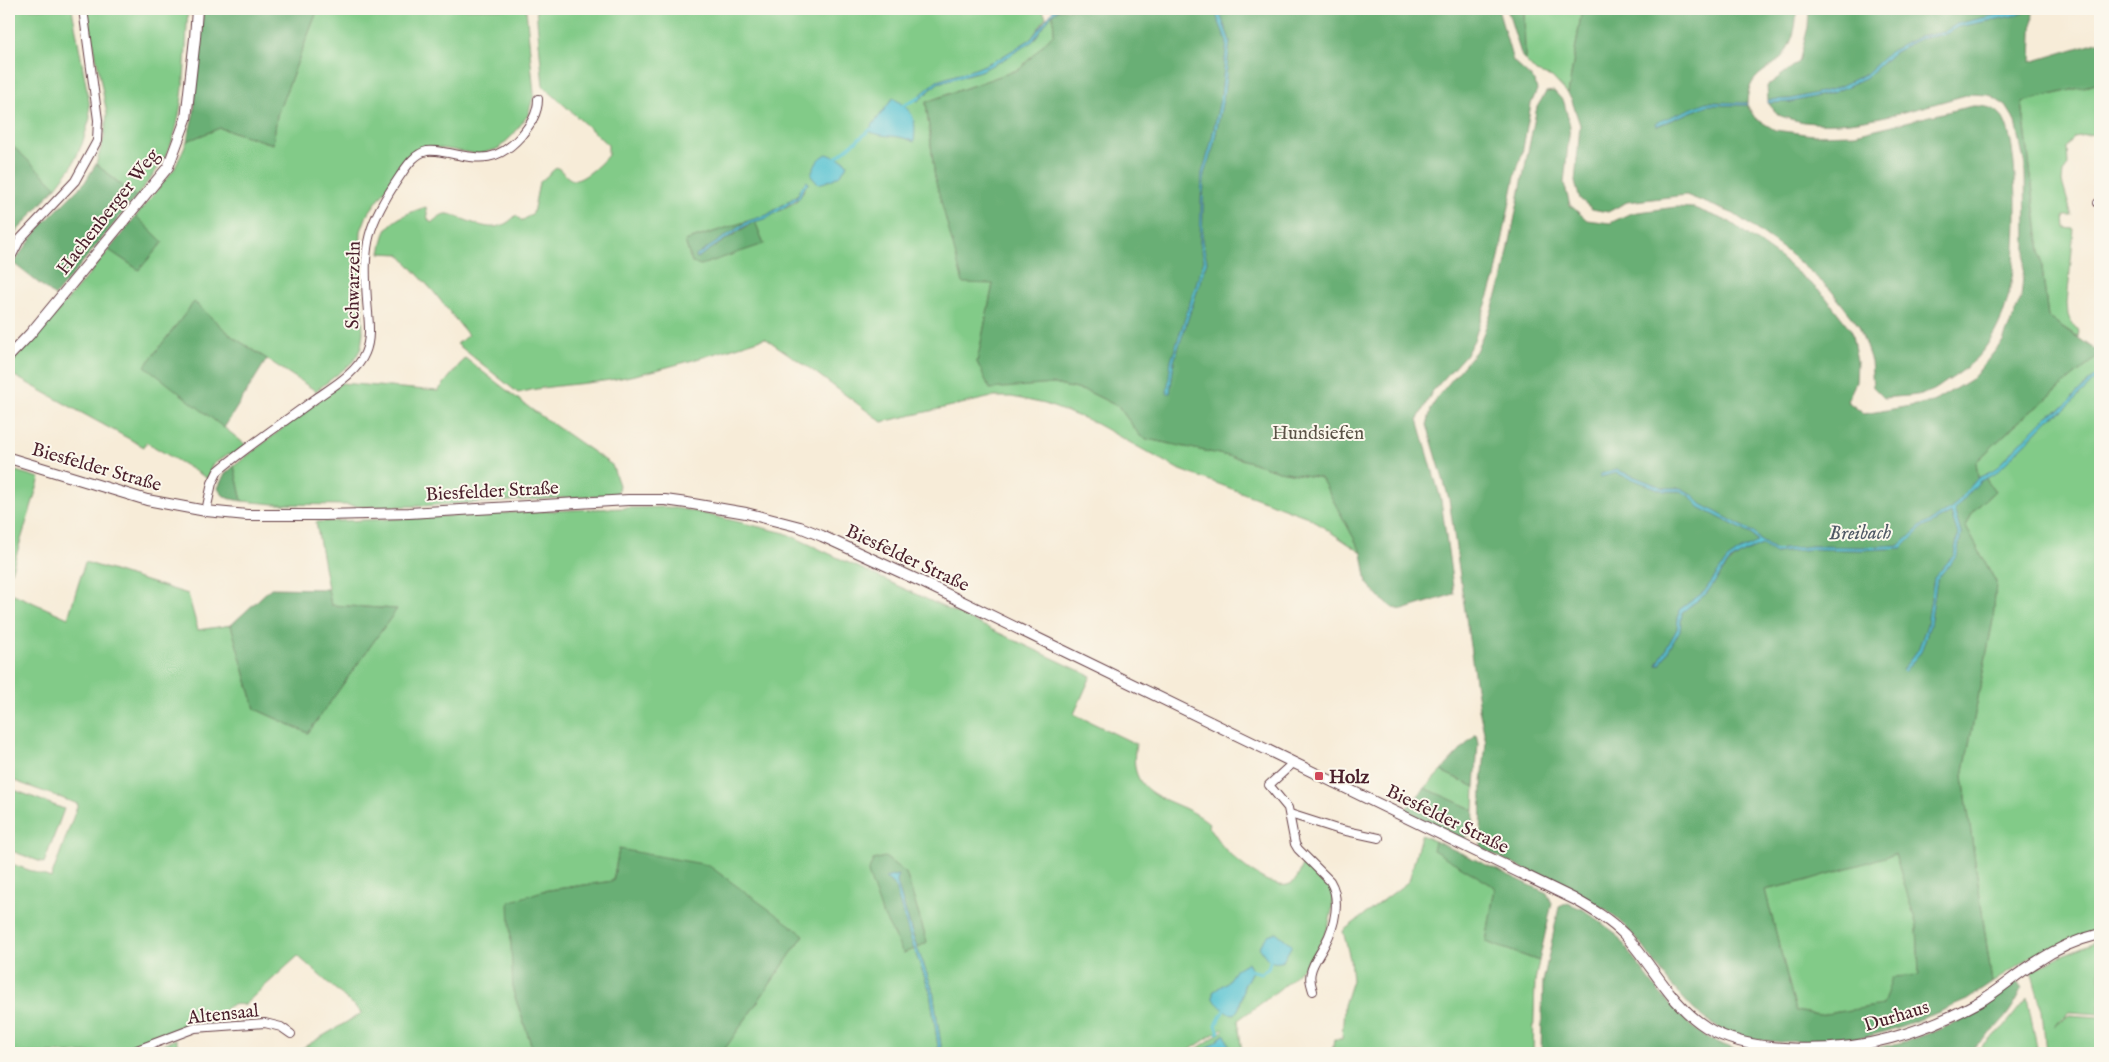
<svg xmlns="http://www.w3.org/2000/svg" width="2109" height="1062" font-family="'IM FELL English',serif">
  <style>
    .green { fill: #82cb88; stroke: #66755a; fill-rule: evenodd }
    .forest { fill: #69af74; stroke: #5a6750; fill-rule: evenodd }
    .water { fill: #57c2d1; stroke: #50707e }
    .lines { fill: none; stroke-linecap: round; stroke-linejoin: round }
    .stream { stroke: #57c2d1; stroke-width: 3 }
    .minor-casing { stroke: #643e45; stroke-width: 10 }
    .tertiary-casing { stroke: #643e45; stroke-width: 12 }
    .minor { stroke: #fff; stroke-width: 8 }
    .tertiary { stroke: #fff; stroke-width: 10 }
    .poi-dot { fill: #d1495b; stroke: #fbf7ec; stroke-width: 2 }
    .labels { text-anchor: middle; stroke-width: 4; stroke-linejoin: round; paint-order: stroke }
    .street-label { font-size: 19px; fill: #4a1f2b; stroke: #fbf7ec }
    .park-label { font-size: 19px; fill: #5b5347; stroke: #fbf7ec }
    .poi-label { font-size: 19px; font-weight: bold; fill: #4a1f2b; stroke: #fbf7ec; text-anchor: start }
    .water-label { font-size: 20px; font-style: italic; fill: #4f5865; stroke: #fbf7ec }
  </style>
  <rect width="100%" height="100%" fill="#fbf7ec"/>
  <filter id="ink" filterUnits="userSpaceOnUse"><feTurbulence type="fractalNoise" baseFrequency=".02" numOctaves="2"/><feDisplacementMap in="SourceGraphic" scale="10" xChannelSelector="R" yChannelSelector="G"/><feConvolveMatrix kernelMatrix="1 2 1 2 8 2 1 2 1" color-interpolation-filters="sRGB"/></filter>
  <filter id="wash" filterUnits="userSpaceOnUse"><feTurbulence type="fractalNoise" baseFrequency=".0096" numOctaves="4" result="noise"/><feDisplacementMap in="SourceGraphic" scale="20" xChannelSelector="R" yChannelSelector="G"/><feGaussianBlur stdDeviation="1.12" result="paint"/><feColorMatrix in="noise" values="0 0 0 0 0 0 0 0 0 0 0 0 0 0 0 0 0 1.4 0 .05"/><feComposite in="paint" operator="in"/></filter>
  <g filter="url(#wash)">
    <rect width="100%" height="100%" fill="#f7ecd8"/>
    <g class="green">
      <polygon points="9,9 72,9 89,101 90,118 82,144 72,166 56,187 14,148 9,162"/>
      <path d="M87,9H188C185,52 186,101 172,142C164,163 149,180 136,197L96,164L104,138L107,114Z"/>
      <polygon points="318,9 526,9 534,94 528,115 513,135 498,149 478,154 433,147 420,149 410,156 367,215 361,231 360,259 363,332 361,348 353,362 316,391 233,337 194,302 146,365 246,445 233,455 228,454 211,466 210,480 146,442 144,447 9,373 9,365 34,340 109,250 139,270 162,242 136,216 175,168 187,141 220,128 273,144 277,115"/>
      <path d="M536,9H1042L1046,17L1031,39L1000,58L978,68L937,81L918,101L938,83L980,71L1033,41L1053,13L1054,33L1020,69L926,102L935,179L993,284L977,362L990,388L1054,384L1089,392L1119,407L1140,436L1147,439L1238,458L1279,471L1321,478L1362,553L1308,517L1178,469L1091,421L1045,404L1012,397H992L882,422L812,370L765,338C717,353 670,368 621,378C587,385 552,384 518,393L457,344L468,335L433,291L399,254L380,253C382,245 383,235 387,229C394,218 413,211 426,207L428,219L431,223C435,220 440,215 445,214C450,213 456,217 460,218C482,226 498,235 516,215L522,221L533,213L539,183L557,167C561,170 567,178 573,180C582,182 603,162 608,155V145L543,86ZM806,181L808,183C804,188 803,192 800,197C794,205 765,218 755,222L764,244L692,263L685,241L767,215L798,195Z"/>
      <polygon points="1524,9 1582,9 1568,94 1552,77 1536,72 1525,60"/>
      <polygon points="2100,83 2100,133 2074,137 2067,148 2068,165 2063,174 2062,182 2072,216 2064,216 2065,228 2074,229 2067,303 2068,315 2072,325 2079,330 2078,337 2048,317 2022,102"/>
      <polygon points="2100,355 2097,374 2061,409 2047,416 1993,471 1978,478 1976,462 2017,423"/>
      <polygon points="465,358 531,409 612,465 619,485 617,495 420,506 363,507 348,505 274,504 242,501 234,466 341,383 438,391"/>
      <polygon points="2100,373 2100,929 2034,955 1992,983 1963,776 1993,620 1996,582 1966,527 1973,511 1995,491 1985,478 1995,474 2049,419 2063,411 2099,376"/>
      <polygon points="9,469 40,478 9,579"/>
      <path d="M667,507L688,510L785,533L1091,676L1074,714L1136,744C1125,803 1176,795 1209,823L1208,826C1215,836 1221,846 1230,854C1240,864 1275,892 1290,884C1298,881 1301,869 1304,861C1313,869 1325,877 1331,889C1334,897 1333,907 1331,915C1322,963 1275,993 1238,1020L1242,1053H1225L1231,1051L1224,1034L1206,1050L1204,1053H1191L1224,1030L1223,1028L1185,1053H942L933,990L917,948L927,942L906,873L903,953L914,949L930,991L939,1053H722L804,935L619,850L613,881L542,891L513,991L534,1053H294L362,1013L298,956L244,1005C226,1002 224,1011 214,1024L183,1026L119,1053H9V863L51,878L78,804L9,779V607L11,601L9,600V592L68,618L85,562L188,594L198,630L231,625L255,709L308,733L397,609L331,605L316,522C433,518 550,509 667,507ZM1252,971L1244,986L1239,1008L1213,992L1227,982Z"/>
      <polygon points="1441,771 1475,787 1474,810 1425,788"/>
      <polygon points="9,788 64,809 44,863 9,850"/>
      <polygon points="1421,835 1435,841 1434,850 1495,887 1486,942 1539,961 1535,981 1533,1053 1332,1053 1334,1039 1342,1039 1344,1005 1352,980 1350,959 1343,931 1409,881"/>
      <polygon points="1896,853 1917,926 1919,975 1883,1005 1819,1015 1796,1011 1765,890 1805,881"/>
      <polygon points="2100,940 2100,1014 2069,1012 2054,1027 2069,1015 2100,1017 2100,1053 2046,1053 2042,1010 2031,971 2060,956"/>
      <polygon points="2027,998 2038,1053 1974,1053 2004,1027"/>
      <polygon points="176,1039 180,1053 140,1053"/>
    </g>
    <g class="forest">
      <polygon points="203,9 318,9 277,115 273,144 220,128 187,141 194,112"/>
      <polygon points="1059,9 1214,9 1227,42 1221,94 1210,147 1202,173 1200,242 1204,260 1171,361 1170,393 1174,361 1207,261 1202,241 1204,174 1213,148 1224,94 1230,41 1218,9 1498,9 1513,61 1535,81 1537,90 1531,104 1522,154 1515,176 1495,278 1474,340 1467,353 1432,392 1418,419 1441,500 1454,594 1403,610 1393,608 1380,598 1367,583 1362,553 1321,478 1279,471 1238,458 1147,439 1140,436 1119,407 1089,392 1054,384 990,389 977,362 993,284 963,283 935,179 926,102 1020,69 1054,33 1053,13"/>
      <polygon points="1507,9 1524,9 1525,60 1522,57"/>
      <path d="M1582,9H1796C1797,24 1794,37 1786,51C1774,72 1748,69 1747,103L1707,102L1657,126L1708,105H1747L1755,118L1775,130L1813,135L1855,134L1972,106C1982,106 1992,106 2000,114C2014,131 2015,177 2016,199C2016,268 2015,340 1949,380C1942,384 1936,390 1929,392C1916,397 1898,396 1884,398L1873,387L1871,361L1859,326L1830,289L1785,250L1734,214L1686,195L1627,202L1608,212L1592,209L1580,199L1575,182L1580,125L1571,98L1568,94Z"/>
      <polygon points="1809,9 2022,9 1957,24 1944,32 1918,37 1891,51 1866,74 1834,89 1791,99 1768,100 1767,86 1799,62 1808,27"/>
      <path d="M2033,9L2031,62L2100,41V83L2022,102L2048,317L2100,353V355L2017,423L1976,462L1978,478L1951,509L1920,527L1900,545L1861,547L1812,546L1776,550L1761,541L1753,532L1701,504L1692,494L1680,488H1664L1617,470L1600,474V477L1616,473L1664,491H1680L1690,496L1699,507L1751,534L1758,543L1743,549L1727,560L1704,592L1679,610L1677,629L1657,665H1660L1680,630L1682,612L1706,594L1729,563L1745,552L1762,545L1776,553L1812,549L1862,550L1902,548L1921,529L1951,513L1958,534L1954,555L1934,578L1927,625L1918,650L1902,670L1904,672L1921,652L1930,625L1937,579L1957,556L1961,534L1954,510L1980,481L1985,478L1995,491L1973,511L1966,527L1996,582L1993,620L1963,776L1992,983L1967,1000L1932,1015L1888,1031L1858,1039L1780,1042L1746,1039L1719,1029L1694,1010L1670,984L1642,945L1625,926L1606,910L1481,848L1482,783L1486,742L1479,709L1449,499L1427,425L1431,409L1438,396L1476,351L1484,332L1502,281L1537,107L1546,92L1554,91L1564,102L1570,126L1564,183L1570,205L1587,220L1610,223L1631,213L1676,207L1694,208L1730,222L1779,257L1824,295L1851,330L1857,361L1856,382L1847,401L1864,414L1933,402L1973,378L2003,341L2021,298L2026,245L2025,166L2016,122L2006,106L1989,95L1970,94C1917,108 1834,137 1781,116C1776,114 1772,107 1768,103L1791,102L1835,92L1867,77L1893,53L1919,39L1946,34L1958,27L2017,15ZM1895,854L1917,926L1919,975L1892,977L1883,1005L1819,1015L1796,1011L1765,890L1805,881Z"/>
      <polygon points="14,147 56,187 18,230 9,244 9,162"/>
      <polygon points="96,164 136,197 55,296 13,263 42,225 85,182"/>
      <polygon points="136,216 163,242 139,270 109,250"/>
      <polygon points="748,221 696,256 697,258 755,221 764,244 701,265 692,263 685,241"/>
      <polygon points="194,302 233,337 267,359 224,428 145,366"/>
      <path d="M234,466L242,501C231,499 223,499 218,488L224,475Z"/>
      <polygon points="271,588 328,589 331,605 397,609 308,733 255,709 231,625"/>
      <polygon points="1476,734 1478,743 1475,787 1441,771"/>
      <polygon points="1425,788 1474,810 1473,831 1464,839 1404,811"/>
      <polygon points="1435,841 1547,893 1552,903 1539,961 1486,942 1495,887 1433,850"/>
      <polygon points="619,849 708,865 804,935 722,1053 534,1053 513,991 509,902 542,891 613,881"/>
      <polygon points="885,857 906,873 927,942 917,948 897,883 898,875 886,878 894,884 914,949 903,953 882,913 868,873 873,860"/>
      <polygon points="1568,903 1584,910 1614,932 1658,991 1692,1027 1711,1040 1737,1050 1759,1053 1541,1053 1543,982 1559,907"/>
      <path d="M2017,982L2022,989C2008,1020 1992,1032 1967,1053H1832C1878,1051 1924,1039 1965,1017C1983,1007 2000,994 2017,982Z"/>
    </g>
    <g class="water">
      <polygon points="1054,9 1059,9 1053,13 1033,41 1001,61 980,71 938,83 918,101 914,100 937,81 978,68 1000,58 1031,39"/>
      <polygon points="1214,9 1218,9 1230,41 1224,94 1213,148 1204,174 1202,241 1207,261 1174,361 1170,393 1167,393 1171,361 1204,260 1200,242 1202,173 1210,147 1221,94 1227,42"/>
      <polygon points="2022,9 2033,9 2017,15 1958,27 1946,34 1919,39 1893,53 1867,77 1835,92 1791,102 1768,103 1768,100 1791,99 1834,89 1866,74 1891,51 1918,37 1944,32 1957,24"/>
      <path d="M893,98C913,111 917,117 914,142C897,133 886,139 868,131Z"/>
      <polygon points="1707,102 1747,103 1747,105 1708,105 1656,126 1655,123"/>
      <path d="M827,154L844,160L847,164C843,177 830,181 818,184L811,176C813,167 818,158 827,154Z"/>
      <polygon points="807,181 809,183 803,189 800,197 768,218 750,223 697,258 696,256 748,221 767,215 798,195 800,188"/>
      <polygon points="2100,360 2099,376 2063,411 2049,419 1995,474 1980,481 1954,510 1961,534 1957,556 1937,579 1930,625 1921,652 1904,672 1902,670 1918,650 1927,625 1934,578 1954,555 1958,534 1951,513 1921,529 1902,548 1862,550 1812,549 1775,553 1762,545 1745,552 1729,562 1706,594 1682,612 1680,630 1660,665 1657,665 1677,629 1679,610 1704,592 1727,560 1743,549 1758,542 1751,534 1699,507 1690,496 1680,491 1664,491 1616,473 1600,477 1600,474 1617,470 1664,488 1680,488 1692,494 1701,504 1753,532 1761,541 1776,550 1812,546 1861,547 1900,545 1920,527 1951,509 1978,478 1993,471 2047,416 2061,409 2097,374"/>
      <polygon points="898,875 897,883 914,940 933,990 942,1053 939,1053 930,991 911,941 894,884 885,878"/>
      <path d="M1276,932L1292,945L1283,961C1269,966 1266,957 1259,947L1268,935Z"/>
      <polygon points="1248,962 1252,971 1244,986 1239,1008 1235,1014 1227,1013 1213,999 1213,992 1227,982 1236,969"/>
      <polygon points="1225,1034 1231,1051 1204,1053 1205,1050"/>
    </g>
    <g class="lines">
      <g class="stream">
        <polyline points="902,106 919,98"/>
        <polyline points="833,160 871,129"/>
        <polyline points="1250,970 1261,973 1268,969 1271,958"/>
        <polyline points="1217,1033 1219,1032 1216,1025 1225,1008"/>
      </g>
    </g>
  </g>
  <g filter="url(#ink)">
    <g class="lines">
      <g class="minor-casing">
        <g id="minor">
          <polyline points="2098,203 2100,202"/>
          <polyline points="9,261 21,238 75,181 97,141 98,120 83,9"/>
          <path d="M206,511L212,483L218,471C249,445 283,423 315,399C332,387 357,373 365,353C372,337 368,317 367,300C363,243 367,225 400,176C407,166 414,154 427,151C434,150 442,152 449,153C481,160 498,162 521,136C530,125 538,114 538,99"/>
          <path d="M1293,763L1269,785L1288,808L1295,844L1298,849L1330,881C1341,899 1335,926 1325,944C1321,953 1313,962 1311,972C1309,979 1311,984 1313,991"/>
          <polyline points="1290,814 1337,829 1379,838"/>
          <polyline points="129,1053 195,1028 265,1023 281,1027 291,1034"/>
        </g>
      </g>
      <g class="tertiary-casing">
        <g id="tertiary">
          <polyline points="9,356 30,334 168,167 186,119 195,38 197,9"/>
          <path d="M9,458L147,500L206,511L247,515H324L409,513L628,500H665L687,503L746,513L800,527L822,536L922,582L1574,899C1592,909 1609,919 1624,934C1652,964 1670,1004 1706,1027C1751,1056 1841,1052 1891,1038C1921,1030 1952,1017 1979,1002C2000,990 2017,973 2038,961C2056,949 2080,939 2100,934"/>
        </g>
      </g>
      <use href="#minor" class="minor"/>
      <use href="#tertiary" class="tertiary"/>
    </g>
  </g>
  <rect class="poi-dot" x="1314" y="771" width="10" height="10" rx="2.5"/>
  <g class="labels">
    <g class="street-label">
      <text transform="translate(107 211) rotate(-52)" y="7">Hachenberger Weg</text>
      <text transform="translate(352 285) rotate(-89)" y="7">Schwarzeln</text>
      <text transform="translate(97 466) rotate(16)" y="7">Biesfelder Straße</text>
      <text transform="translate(492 490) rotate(-3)" y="7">Biesfelder Straße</text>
      <text transform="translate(908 557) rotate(25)" y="7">Biesfelder Straße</text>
      <text transform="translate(1448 818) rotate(26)" y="7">Biesfelder Straße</text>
      <text transform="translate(223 1013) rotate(-6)" y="7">Altensaal</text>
      <text transform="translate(1896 1015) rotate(-17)" y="7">Durhaus</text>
    </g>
    <g class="park-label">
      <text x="1318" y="439">Hundsiefen</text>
    </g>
    <g class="poi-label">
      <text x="1329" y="783">Holz</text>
    </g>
    <g class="water-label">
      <text transform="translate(1860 532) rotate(-1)" y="7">Breibach</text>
    </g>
  </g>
  <rect width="2109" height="1062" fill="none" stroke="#fbf7ec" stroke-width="30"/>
</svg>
